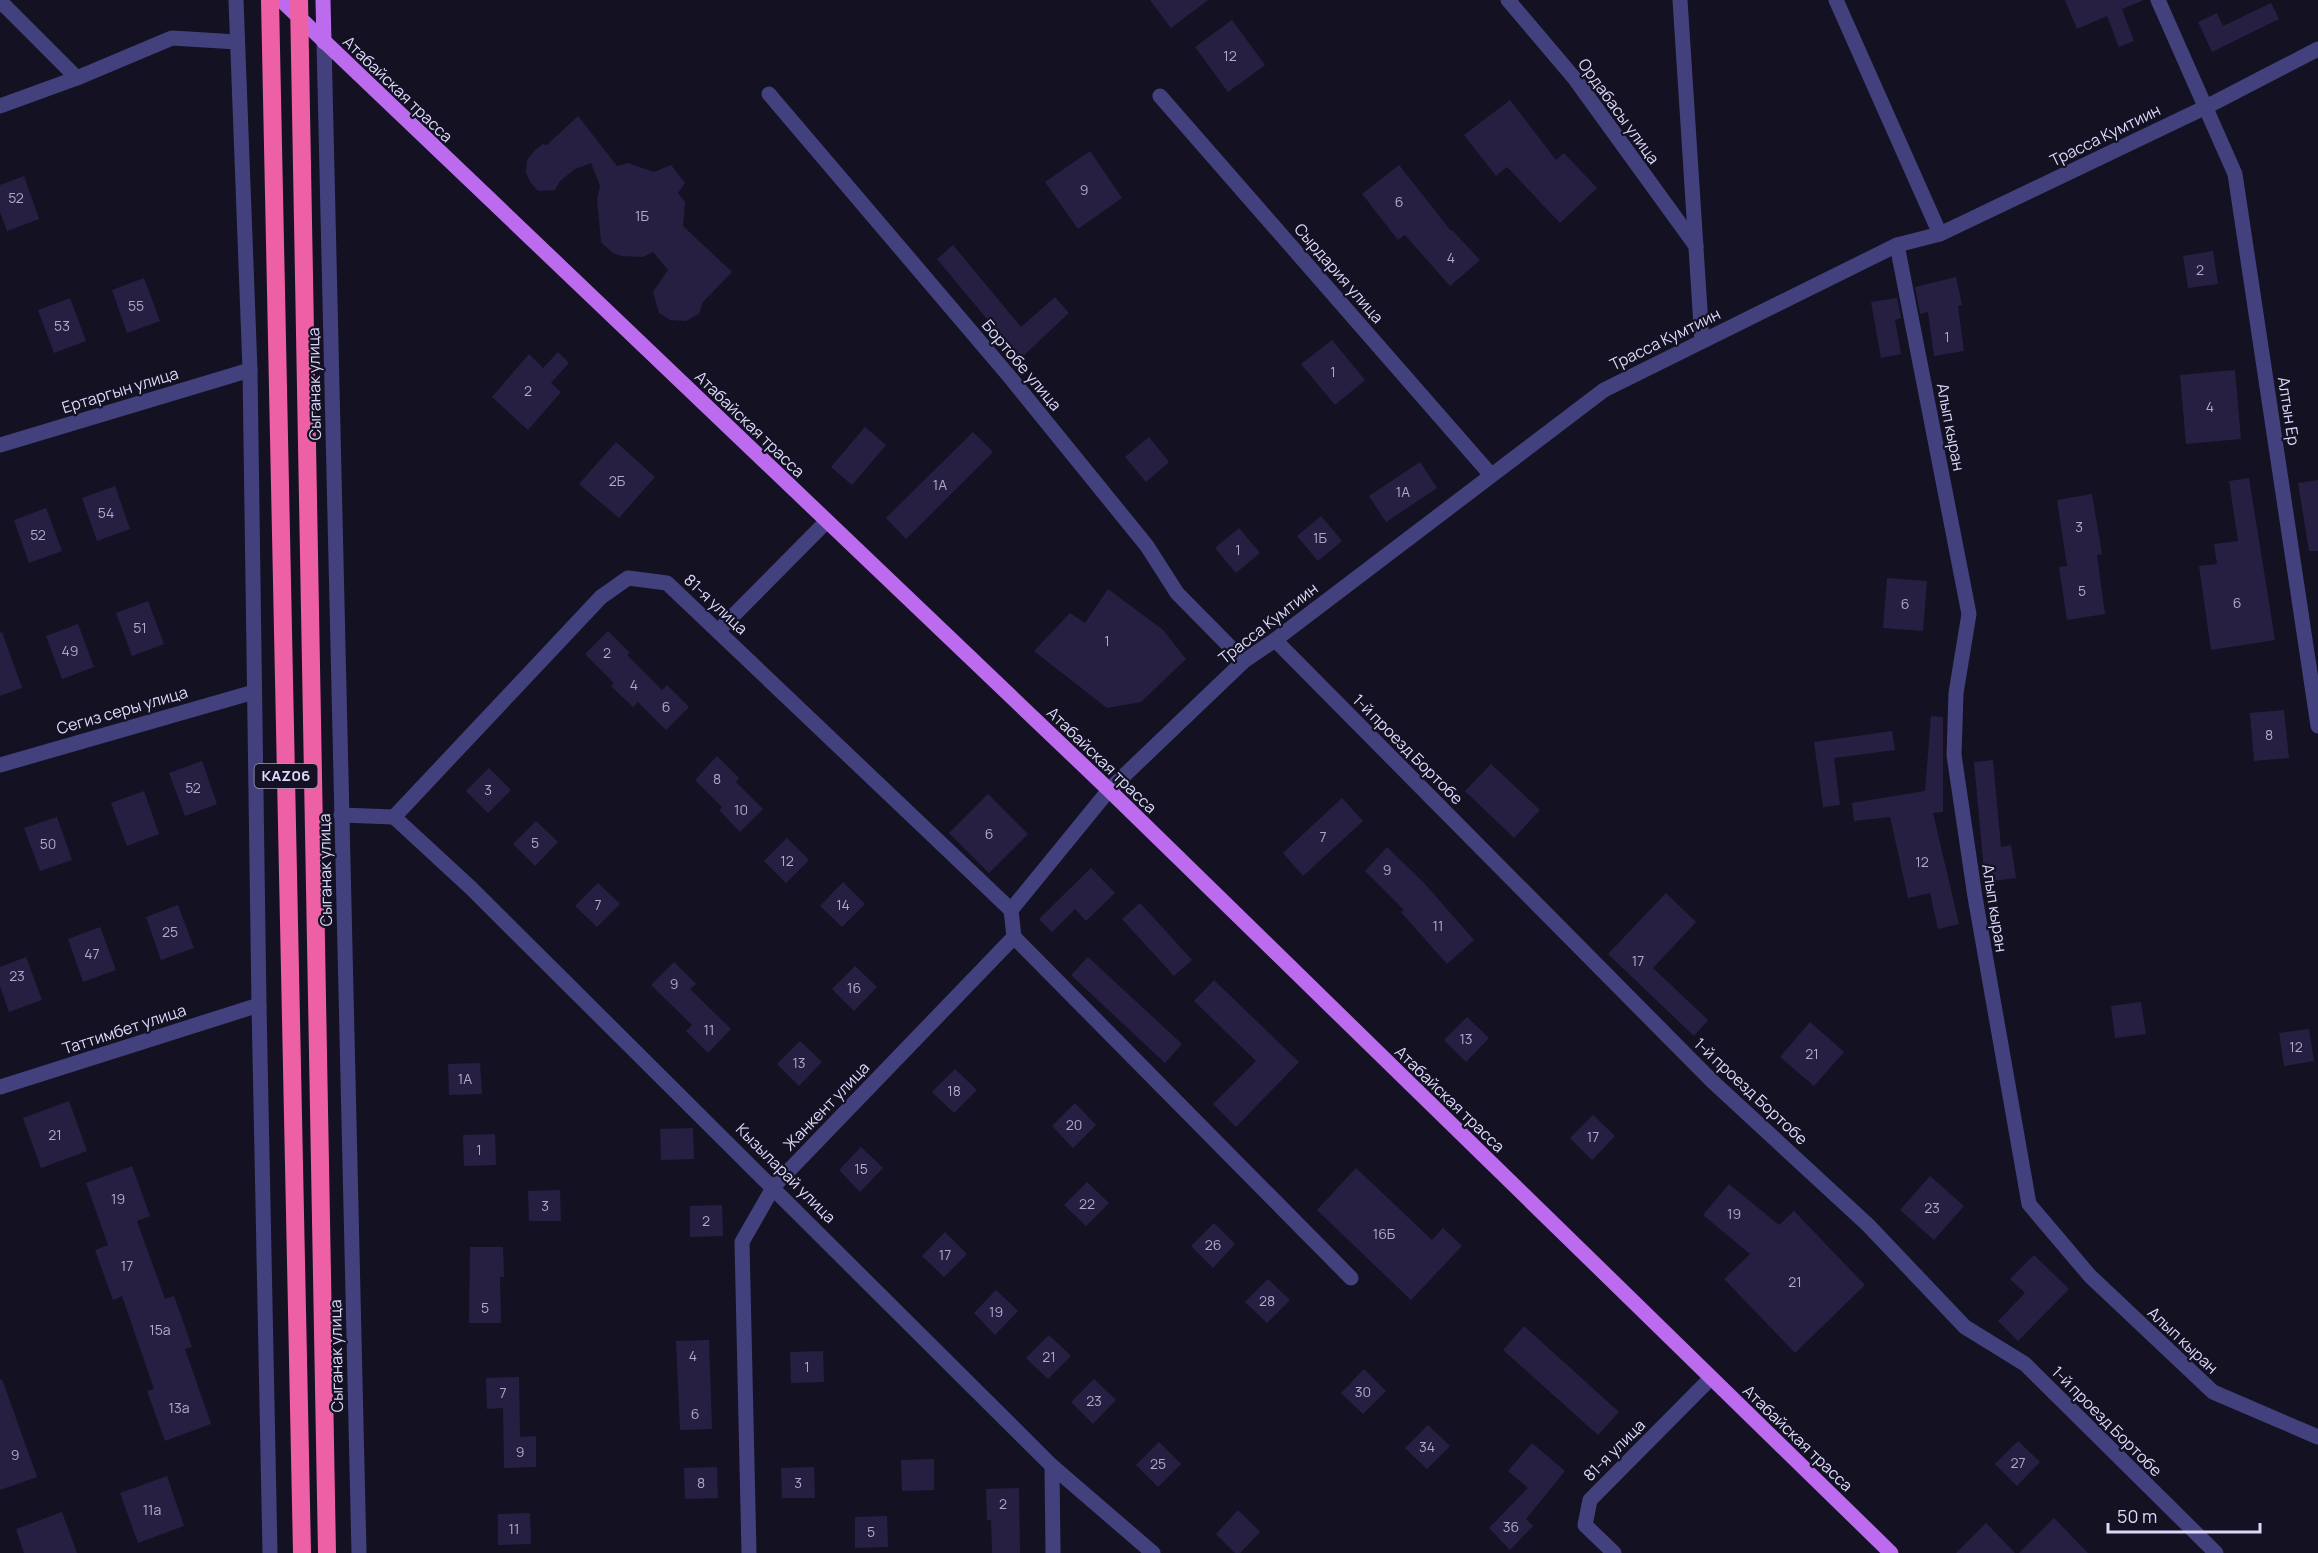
<svg xmlns="http://www.w3.org/2000/svg" width="2318" height="1553" font-family="Manrope,sans-serif">
  <style>
    .building { fill: #261f42 }
    .lines { fill: none; stroke-linecap: round; stroke-linejoin: round }
    .minor { stroke: #43417d; stroke-width: 15 }
    .major { stroke: #bc6bef; stroke-width: 15 }
    .highway { stroke: #ed60a5; stroke-width: 18 }
    .labels { text-anchor: middle; stroke-width: 4.5; stroke-linejoin: round; paint-order: stroke }
    .number-label { font-size: 14px; fill: #aeaacd }
    .shield { fill: #141123; stroke: #9f9cba; stroke-width: 1.5 }
    .shield-label { font-size: 15px; font-weight: bold; fill: #dbd8fb }
    .street-label { font-size: 16px; fill: #dbd8fb; stroke: #141123 }
  </style>
  <rect width="100%" height="100%" fill="#141123"/>
  <g class="building">
    <polygon points="1150,0 1208,0 1171,28"/>
    <polygon points="2065,0 2144,0 2122,9 2134,41 2119,47 2107,16 2077,29"/>
    <polygon points="2271,3 2279,19 2212,52 2198,22 2217,13 2223,26"/>
    <polygon points="1232,20 1265,65 1228,92 1195,47"/>
    <polygon points="1510,100 1556,160 1564,153 1597,188 1560,223 1507,167 1496,176 1464,135"/>
    <polygon points="578,116 617,166 628,163 654,172 671,165 685,183 678,193 685,202 683,226 732,272 703,302 699,314 686,321 670,320 659,313 653,292 668,270 653,252 643,257 621,256 613,253 601,242 597,199 600,186 591,163 575,169 560,181 555,190 538,191 531,183 526,173 527,160 535,150 543,144 547,145"/>
    <polygon points="1090,151 1122,198 1078,229 1045,182"/>
    <polygon points="1399,165 1451,231 1452,230 1480,260 1450,286 1405,235 1398,240 1362,194"/>
    <polygon points="24,176 39,219 7,231 0,212 0,185"/>
    <polygon points="953,245 1021,327 1055,297 1069,313 1020,359 937,259"/>
    <polygon points="2213,251 2218,284 2188,288 2183,256"/>
    <polygon points="1956,277 1962,305 1958,306 1964,351 1934,356 1928,312 1920,314 1915,287"/>
    <polygon points="144,278 160,321 127,333 112,290"/>
    <polygon points="70,298 86,341 54,353 38,310"/>
    <polygon points="1897,298 1901,318 1895,320 1901,354 1881,358 1871,302"/>
    <polygon points="1332,340 1365,380 1335,405 1301,364"/>
    <polygon points="558,352 569,363 551,383 561,392 528,430 492,397 529,354 543,368"/>
    <polygon points="2235,370 2241,439 2186,444 2180,375"/>
    <polygon points="865,427 886,445 852,485 831,467"/>
    <polygon points="973,432 993,452 906,539 886,518"/>
    <polygon points="1149,437 1169,462 1146,482 1125,457"/>
    <polygon points="616,442 655,477 619,518 579,484"/>
    <polygon points="1420,462 1437,488 1386,522 1369,496"/>
    <polygon points="2249,478 2275,640 2211,650 2199,566 2217,564 2214,544 2238,541 2229,481"/>
    <polygon points="2318,480 2318,551 2309,551 2298,483"/>
    <polygon points="115,486 130,529 97,541 82,498"/>
    <polygon points="2092,494 2102,554 2097,555 2105,614 2067,620 2059,567 2067,566 2057,500"/>
    <polygon points="46,508 62,551 29,563 14,520"/>
    <polygon points="1321,516 1342,541 1318,561 1297,536"/>
    <polygon points="1239,528 1260,553 1236,573 1215,548"/>
    <polygon points="1887,578 1927,581 1923,631 1883,628"/>
    <polygon points="1108,589 1163,630 1186,659 1141,702 1107,708 1034,651 1070,613 1085,623"/>
    <polygon points="148,601 164,644 132,656 116,613"/>
    <polygon points="78,624 94,667 62,679 46,636"/>
    <polygon points="608,631 630,653 627,655 662,690 667,685 689,707 666,730 638,702 633,707 611,686 614,683 585,654"/>
    <polygon points="2,632 22,688 0,696 0,633"/>
    <polygon points="2284,710 2289,758 2254,761 2250,713"/>
    <polygon points="1931,716 1943,717 1943,812 1933,813 1959,924 1938,929 1930,893 1908,898 1890,817 1854,821 1852,803 1925,791"/>
    <polygon points="1892,731 1895,750 1834,758 1840,805 1823,807 1814,742"/>
    <polygon points="717,756 739,778 736,782 763,809 740,832 719,810 722,807 695,780"/>
    <polygon points="1993,760 2001,847 2011,845 2016,878 1985,882 1974,762"/>
    <polygon points="202,761 217,804 185,816 169,773"/>
    <polygon points="1491,764 1540,810 1514,838 1465,791"/>
    <polygon points="489,768 511,790 488,813 466,791"/>
    <polygon points="144,791 159,834 127,846 111,803"/>
    <polygon points="988,794 1028,834 989,873 949,833"/>
    <polygon points="1342,798 1363,821 1303,876 1283,853"/>
    <polygon points="57,817 72,860 40,871 24,828"/>
    <polygon points="536,821 558,842 535,866 513,844"/>
    <polygon points="787,838 809,860 786,883 764,861"/>
    <polygon points="1387,847 1424,883 1474,940 1447,964 1401,912 1404,910 1365,871"/>
    <polygon points="1091,868 1115,893 1086,921 1075,909 1052,932 1039,919"/>
    <polygon points="843,882 865,904 842,927 820,906"/>
    <polygon points="598,883 620,904 597,927 575,906"/>
    <polygon points="1666,893 1696,922 1653,968 1708,1020 1694,1036 1608,954"/>
    <polygon points="1140,903 1192,960 1174,976 1122,919"/>
    <polygon points="178,905 194,948 161,960 146,917"/>
    <polygon points="100,927 116,970 83,982 68,939"/>
    <polygon points="26,957 42,1000 9,1012 0,986 0,967"/>
    <polygon points="1088,957 1182,1044 1165,1063 1071,975"/>
    <polygon points="674,962 696,984 690,989 731,1029 708,1053 686,1031 692,1025 651,985"/>
    <polygon points="855,966 877,987 854,1011 832,989"/>
    <polygon points="1214,980 1299,1062 1236,1127 1213,1104 1256,1061 1194,1001"/>
    <polygon points="2141,1002 2146,1034 2115,1038 2111,1006"/>
    <polygon points="1467,1017 1489,1038 1466,1062 1444,1040"/>
    <polygon points="1810,1022 1844,1052 1814,1086 1780,1057"/>
    <polygon points="2309,1029 2314,1061 2284,1066 2279,1033"/>
    <polygon points="800,1041 822,1062 799,1086 777,1064"/>
    <polygon points="480,1063 482,1094 449,1095 448,1064"/>
    <polygon points="955,1069 977,1090 954,1113 932,1092"/>
    <polygon points="69,1101 87,1151 41,1168 23,1118"/>
    <polygon points="1075,1103 1096,1125 1073,1148 1052,1126"/>
    <polygon points="1593,1115 1615,1136 1592,1160 1570,1138"/>
    <polygon points="693,1128 694,1159 661,1160 660,1129"/>
    <polygon points="495,1134 496,1165 464,1166 463,1135"/>
    <polygon points="861,1147 883,1168 860,1192 839,1170"/>
    <polygon points="132,1166 150,1216 137,1221 165,1299 174,1296 192,1347 185,1349 211,1424 165,1441 147,1391 154,1389 122,1296 113,1300 95,1250 108,1245 86,1183"/>
    <polygon points="1356,1168 1432,1240 1443,1228 1462,1246 1411,1300 1317,1210"/>
    <polygon points="1930,1176 1964,1206 1934,1240 1900,1210"/>
    <polygon points="1087,1182 1109,1203 1086,1226 1064,1205"/>
    <polygon points="1729,1184 1779,1225 1794,1211 1865,1285 1795,1353 1724,1279 1750,1254 1703,1215"/>
    <polygon points="560,1190 561,1221 529,1221 528,1191"/>
    <polygon points="722,1205 723,1236 690,1237 690,1206"/>
    <polygon points="1214,1223 1235,1244 1213,1268 1191,1246"/>
    <polygon points="945,1232 967,1254 944,1277 922,1256"/>
    <polygon points="470,1247 503,1247 504,1277 500,1277 501,1323 469,1323"/>
    <polygon points="2034,1255 2069,1289 2018,1341 1998,1321 2025,1293 2010,1279"/>
    <polygon points="1268,1279 1290,1300 1267,1323 1245,1302"/>
    <polygon points="996,1290 1018,1311 995,1335 974,1313"/>
    <polygon points="1524,1326 1619,1412 1598,1435 1503,1350"/>
    <polygon points="1049,1335 1071,1356 1048,1379 1026,1358"/>
    <polygon points="709,1340 712,1429 680,1430 676,1341"/>
    <polygon points="823,1351 824,1382 791,1383 790,1352"/>
    <polygon points="1364,1369 1386,1391 1363,1414 1341,1393"/>
    <polygon points="519,1377 520,1437 536,1436 536,1467 504,1468 503,1408 487,1409 486,1378"/>
    <polygon points="2,1379 37,1477 0,1490 0,1380"/>
    <polygon points="1094,1379 1116,1400 1093,1424 1071,1402"/>
    <polygon points="1428,1425 1450,1446 1427,1469 1405,1448"/>
    <polygon points="2018,1441 2040,1462 2017,1486 1995,1464"/>
    <polygon points="1159,1442 1181,1464 1158,1487 1136,1465"/>
    <polygon points="1532,1443 1565,1471 1526,1519 1533,1526 1510,1550 1489,1528 1528,1488 1508,1471"/>
    <polygon points="934,1459 934,1490 902,1491 901,1460"/>
    <polygon points="717,1467 718,1498 685,1499 684,1468"/>
    <polygon points="814,1467 815,1498 782,1498 781,1468"/>
    <polygon points="167,1476 184,1526 138,1543 120,1493"/>
    <polygon points="1019,1488 1020,1553 992,1553 991,1520 987,1520 986,1489"/>
    <polygon points="1238,1510 1260,1532 1240,1553 1235,1553 1216,1534"/>
    <polygon points="62,1512 77,1553 24,1553 16,1529"/>
    <polygon points="530,1513 531,1544 498,1545 498,1514"/>
    <polygon points="887,1516 888,1547 855,1548 855,1517"/>
    <polygon points="2054,1518 2088,1553 2019,1553"/>
    <polygon points="1986,1523 2015,1553 1956,1553"/>
  </g>
  <g class="lines">
    <g class="minor">
      <polyline points="236,0 250,370 259,1005 270,1553"/>
      <polyline points="1508,0 1575,79 1696,246"/>
      <polyline points="1680,0 1702,341"/>
      <polyline points="1836,0 1940,234"/>
      <polyline points="2158,0 2235,174 2318,726"/>
      <polyline points="0,1 77,78"/>
      <polyline points="324,42 359,1553"/>
      <polyline points="769,94 1009,376 1147,546 1177,593 1244,661"/>
      <polyline points="1160,96 1491,475"/>
      <polyline points="0,106 77,78 172,38 237,42"/>
      <polyline points="1897,245 1969,614 1956,693 1954,755 1975,897 2029,1204 2090,1276 2213,1392 2318,1437"/>
      <polyline points="0,445 250,370"/>
      <polyline points="719,630 827,521"/>
      <polyline points="1275,640 1712,1081 1868,1225 1965,1327 2025,1364 2216,1553"/>
      <polyline points="0,765 254,692"/>
      <polyline points="341,815 394,817"/>
      <polyline points="394,817 471,888 1052,1466 1153,1553"/>
      <polyline points="394,817 601,597 628,578 667,583 1011,910"/>
      <polyline points="1014,937 1351,1278"/>
      <polyline points="0,1087 259,1005"/>
      <polyline points="1052,1466 1053,1553"/>
      <polyline points="749,1553 742,1242 774,1186 1014,937 1011,910 1109,790 1244,661 1275,640 1604,390 1897,245 1940,234 2206,107 2318,49"/>
      <polyline points="1614,1553 1585,1525 1590,1500 1711,1378"/>
    </g>
    <g class="major">
      <polyline points="281,0 1109,790 1891,1553"/>
      <polyline points="323,0 324,42"/>
    </g>
    <g class="highway">
      <polyline points="270,0 302,1553"/>
      <polyline points="299,0 327,1553"/>
    </g>
  </g>
  <g class="labels">
    <g class="number-label">
      <text x="1230" y="61">12</text>
      <text x="1084" y="195">9</text>
      <text x="16" y="203">52</text>
      <text x="1399" y="207">6</text>
      <text x="642" y="221">1Б</text>
      <text x="1451" y="263">4</text>
      <text x="2200" y="275">2</text>
      <text x="136" y="311">55</text>
      <text x="62" y="331">53</text>
      <text x="1947" y="342">1</text>
      <text x="1333" y="377">1</text>
      <text x="528" y="396">2</text>
      <text x="2210" y="412">4</text>
      <text x="617" y="486">2Б</text>
      <text x="940" y="490">1А</text>
      <text x="1403" y="497">1А</text>
      <text x="106" y="518">54</text>
      <text x="2079" y="532">3</text>
      <text x="38" y="540">52</text>
      <text x="1320" y="543">1Б</text>
      <text x="1238" y="555">1</text>
      <text x="2082" y="596">5</text>
      <text x="2237" y="608">6</text>
      <text x="1905" y="609">6</text>
      <text x="140" y="633">51</text>
      <text x="1107" y="646">1</text>
      <text x="70" y="656">49</text>
      <text x="607" y="658">2</text>
      <text x="634" y="690">4</text>
      <text x="666" y="712">6</text>
      <text x="2269" y="740">8</text>
      <text x="717" y="784">8</text>
      <text x="193" y="793">52</text>
      <text x="488" y="795">3</text>
      <text x="741" y="815">10</text>
      <text x="989" y="839">6</text>
      <text x="1323" y="842">7</text>
      <text x="535" y="848">5</text>
      <text x="48" y="849">50</text>
      <text x="787" y="866">12</text>
      <text x="1922" y="867">12</text>
      <text x="1387" y="875">9</text>
      <text x="598" y="910">7</text>
      <text x="843" y="910">14</text>
      <text x="1438" y="931">11</text>
      <text x="170" y="937">25</text>
      <text x="92" y="959">47</text>
      <text x="1638" y="966">17</text>
      <text x="17" y="981">23</text>
      <text x="674" y="989">9</text>
      <text x="854" y="993">16</text>
      <text x="709" y="1035">11</text>
      <text x="1466" y="1044">13</text>
      <text x="2296" y="1052">12</text>
      <text x="1812" y="1059">21</text>
      <text x="799" y="1068">13</text>
      <text x="465" y="1084">1А</text>
      <text x="954" y="1096">18</text>
      <text x="1074" y="1130">20</text>
      <text x="55" y="1140">21</text>
      <text x="1593" y="1142">17</text>
      <text x="479" y="1155">1</text>
      <text x="861" y="1174">15</text>
      <text x="118" y="1204">19</text>
      <text x="1087" y="1209">22</text>
      <text x="545" y="1211">3</text>
      <text x="1932" y="1213">23</text>
      <text x="1734" y="1219">19</text>
      <text x="706" y="1226">2</text>
      <text x="1384" y="1239">16Б</text>
      <text x="1213" y="1250">26</text>
      <text x="945" y="1260">17</text>
      <text x="127" y="1271">17</text>
      <text x="1795" y="1287">21</text>
      <text x="1267" y="1306">28</text>
      <text x="485" y="1313">5</text>
      <text x="996" y="1317">19</text>
      <text x="160" y="1335">15a</text>
      <text x="693" y="1361">4</text>
      <text x="1049" y="1362">21</text>
      <text x="807" y="1372">1</text>
      <text x="1363" y="1397">30</text>
      <text x="503" y="1398">7</text>
      <text x="1094" y="1406">23</text>
      <text x="179" y="1413">13a</text>
      <text x="695" y="1419">6</text>
      <text x="1427" y="1452">34</text>
      <text x="520" y="1457">9</text>
      <text x="15" y="1460">9</text>
      <text x="2018" y="1468">27</text>
      <text x="1158" y="1469">25</text>
      <text x="701" y="1488">8</text>
      <text x="798" y="1488">3</text>
      <text x="1003" y="1509">2</text>
      <text x="152" y="1515">11a</text>
      <text x="1511" y="1532">36</text>
      <text x="514" y="1534">11</text>
      <text x="871" y="1537">5</text>
    </g>
    <rect class="shield" x="254.5" y="764" width="63" height="24" rx="4.5"/>
    <g class="shield-label">
      <text x="286" y="781">KАZ06</text>
    </g>
    <g class="street-label">
      <text transform="translate(398 89) rotate(44)" y="6">Атабайская трасса</text>
      <text transform="translate(1619 111) rotate(54)" y="6">Ордабасы улица</text>
      <text transform="translate(2105 135) rotate(-26)" y="6">Трасса Кумтиин</text>
      <text transform="translate(1339 273) rotate(49)" y="6">Сырдария улица</text>
      <text transform="translate(1665 339) rotate(-26)" y="6">Трасса Кумтиин</text>
      <text transform="translate(1022 365) rotate(50)" y="6">Бортобе улица</text>
      <text transform="translate(314 384) rotate(-91)" y="6">Сыганак улица</text>
      <text transform="translate(120 390) rotate(-17)" y="6">Ертаргын улица</text>
      <text transform="translate(2289 411) rotate(81)" y="6">Алтын Ер</text>
      <text transform="translate(750 424) rotate(44)" y="6">Атабайская трасса</text>
      <text transform="translate(1951 427) rotate(79)" y="6">Алып кыран</text>
      <text transform="translate(716 604) rotate(43)" y="6">81-я улица</text>
      <text transform="translate(1268 623) rotate(-38)" y="6">Трасса Кумтиин</text>
      <text transform="translate(122 710) rotate(-16)" y="6">Сегиз серы улица</text>
      <text transform="translate(1408 749) rotate(45)" y="6">1-й проезд Бортобе</text>
      <text transform="translate(1102 760) rotate(44)" y="6">Атабайская трасса</text>
      <text transform="translate(325 870) rotate(-91)" y="6">Сыганак улица</text>
      <text transform="translate(1995 908) rotate(81)" y="6">Алып кыран</text>
      <text transform="translate(124 1029) rotate(-18)" y="6">Таттимбет улица</text>
      <text transform="translate(1751 1091) rotate(43)" y="6">1-й проезд Бортобе</text>
      <text transform="translate(1450 1099) rotate(44)" y="6">Атабайская трасса</text>
      <text transform="translate(826 1106) rotate(-46)" y="6">Жанкент улица</text>
      <text transform="translate(786 1173) rotate(45)" y="6">Кызыларай улица</text>
      <text transform="translate(2183 1340) rotate(43)" y="6">Алып кыран</text>
      <text transform="translate(336 1356) rotate(-91)" y="6">Сыганак улица</text>
      <text transform="translate(2107 1421) rotate(45)" y="6">1-й проезд Бортобе</text>
      <text transform="translate(1798 1438) rotate(44)" y="6">Атабайская трасса</text>
      <text transform="translate(1614 1450) rotate(-45)" y="6">81-я улица</text>
    </g>
  </g>
  <path d="M2108 1523v9h152v-9" fill="none" stroke="#dbd8fb" stroke-width="3"/>
  <text x="2117" y="1523" font-size="18" fill="#dbd8fb" stroke="#141123" stroke-width="4.5" paint-order="stroke">50 m</text>
</svg>
